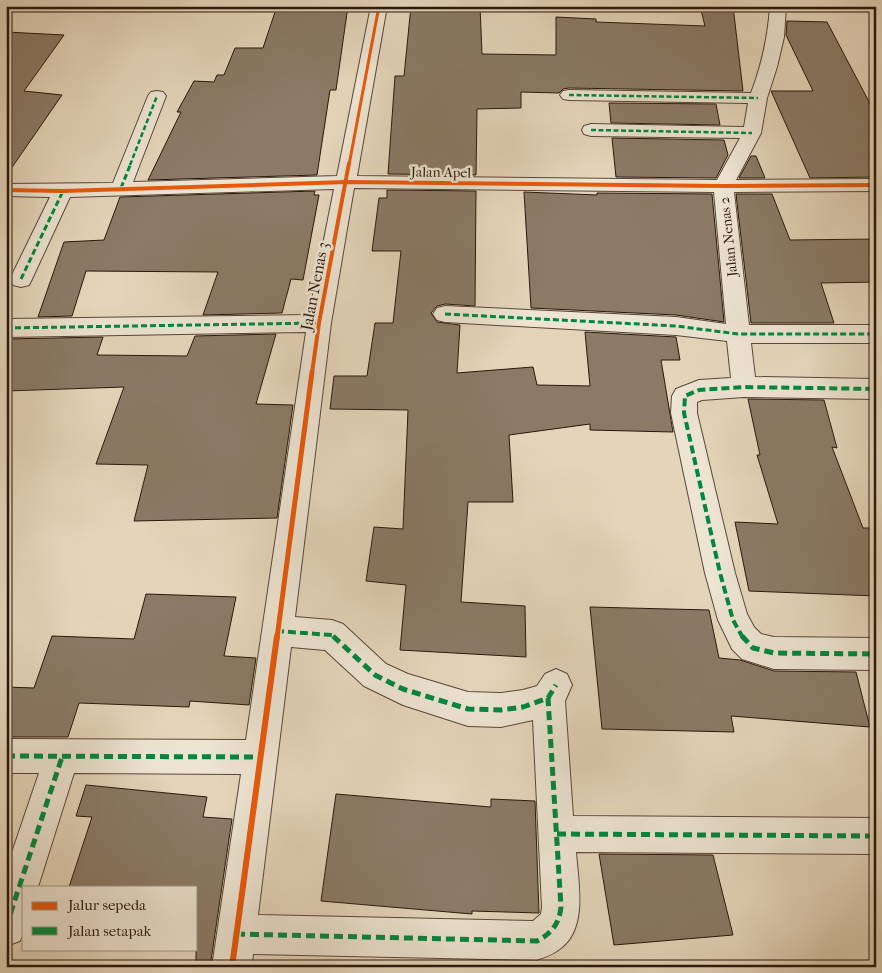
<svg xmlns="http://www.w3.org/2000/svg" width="882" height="973" font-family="'IM FELL French Canon',serif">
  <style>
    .building { fill: #8a7a66; stroke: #29170c }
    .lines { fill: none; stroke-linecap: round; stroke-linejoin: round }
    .minor-casing { stroke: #584638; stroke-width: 2 }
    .minor { fill: #ede4d2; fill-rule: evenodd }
    .quiet-far3 { stroke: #00873e; stroke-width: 2.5; stroke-dasharray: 5 2.5; stroke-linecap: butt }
    .quiet-far2 { stroke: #00873e; stroke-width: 3; stroke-dasharray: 6 3; stroke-linecap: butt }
    .quiet-far1 { stroke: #00873e; stroke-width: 4; stroke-dasharray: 8 4; stroke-linecap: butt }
    .quiet { stroke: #00873e; stroke-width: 5; stroke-dasharray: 9 5; stroke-linecap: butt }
    .cycleway-far3-casing { stroke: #ede4d2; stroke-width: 5 }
    .cycleway-far2-casing { stroke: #ede4d2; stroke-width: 6 }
    .cycleway-far1-casing { stroke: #ede4d2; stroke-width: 8 }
    .cycleway-casing { stroke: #ede4d2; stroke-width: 9 }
    .cycleway-far3 { stroke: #e8590c; stroke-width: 3 }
    .cycleway-far2 { stroke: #e8590c; stroke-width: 4 }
    .cycleway-far1 { stroke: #e8590c; stroke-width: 5 }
    .cycleway { stroke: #e8590c; stroke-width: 6 }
    .labels { text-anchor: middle; stroke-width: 5; stroke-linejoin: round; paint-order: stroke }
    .far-street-label { font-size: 14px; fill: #29170c; stroke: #ede4d2 }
    .street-label { font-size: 16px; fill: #29170c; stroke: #ede4d2 }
  </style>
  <rect width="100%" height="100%" fill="#e4d5ba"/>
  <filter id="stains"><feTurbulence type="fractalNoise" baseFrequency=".004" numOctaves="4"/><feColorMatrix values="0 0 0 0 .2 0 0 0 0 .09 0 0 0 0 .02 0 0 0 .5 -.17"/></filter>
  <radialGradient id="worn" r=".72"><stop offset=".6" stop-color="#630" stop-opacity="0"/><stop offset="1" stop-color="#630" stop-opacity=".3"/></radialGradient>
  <g class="building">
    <polygon points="277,6 348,6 336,90 330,90 317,175 148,180 181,112 177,112 194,81 214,82 217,75 224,75 235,48 263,48"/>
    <polygon points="411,6 480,6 482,54 556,55 556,17 596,19 596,22 705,26 700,6 733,6 743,91 569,88 563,89 559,93 521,92 521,108 477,109 476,175 388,174 395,76 404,76"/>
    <polygon points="787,21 827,22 876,115 876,177 810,178 771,91 813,91 786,35"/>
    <polygon points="6,32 64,35 24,91 62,95 6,176"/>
    <polygon points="609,103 716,104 720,125 611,123"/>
    <polygon points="612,138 724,140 728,155 716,178 616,177"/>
    <polygon points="751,156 756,156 765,178 739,178"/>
    <polygon points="387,190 476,191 475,306 445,304 437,306 431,313 437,322 460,325 457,373 533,367 537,385 590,386 585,332 676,337 680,360 661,360 673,432 590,430 590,424 509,435 513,502 468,502 461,602 525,606 526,657 400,650 406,585 366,581 374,527 403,529 408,410 330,409 334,376 367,376 375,323 393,323 401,251 372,251 379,198 387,198"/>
    <polygon points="315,191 314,195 319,195 303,280 291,279 282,313 203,315 218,272 86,271 72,316 38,317 64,242 104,240 120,197"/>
    <polygon points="524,192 597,195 597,193 712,194 724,322 676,315 531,308"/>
    <polygon points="736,194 772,194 790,240 876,239 876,282 821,283 834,323 751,323"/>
    <polygon points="276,334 256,404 293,405 277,518 134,521 148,465 96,464 124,387 6,391 6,339 103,337 97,355 187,356 195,336"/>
    <polygon points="748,399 824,400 837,448 832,447 863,528 876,528 876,596 749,591 735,522 778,524 757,455 760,455"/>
    <polygon points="146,594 236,597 224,656 256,658 249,705 190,701 189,707 79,703 68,737 6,737 6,687 34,688 52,636 134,639"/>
    <polygon points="590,607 709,610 719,658 740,660 774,671 856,672 870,727 731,716 734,732 602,729"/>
    <polygon points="86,785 207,797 203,817 232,819 210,967 196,967 196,887 69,887 92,817 76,816"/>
    <polygon points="336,794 491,807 491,799 535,801 539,913 472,911 472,914 321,901"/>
    <polygon points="599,854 713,855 733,935 614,945"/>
  </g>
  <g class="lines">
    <g class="minor-casing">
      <path id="minor" d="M371,6H387L357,176L717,180L740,138L591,136L584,134L582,130L584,126L591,124L744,127L748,103L569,100L563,99L560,95L563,91L569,90L751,93C762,64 768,37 770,6H786L784,37L777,67L767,98L761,133L736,180L876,179V191L734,192L749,325H876V343H751L755,377L876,379V399L744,397L702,400L697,402V413L735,573L747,614L754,627L761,634L774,637L876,638V670L774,669L742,659L732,649L718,620L705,573L671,413L672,396L676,389L699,380L731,378L727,341L676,335L445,322L437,320L433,314L437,308L445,306L676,317L726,324L714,192L354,188L331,323L295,617L332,620L343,624L386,664L408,674L468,692L501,693L523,690L537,686L545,674L556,669L567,674L572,685L565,701L573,816L876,818V854L576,852C578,881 588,928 561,948C554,954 545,957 537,960L253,954L252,967H212L241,774L74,773L38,887H24V931L20,941L6,946V870L39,773H6V739L246,740L306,332L6,337V319L309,315L334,189L70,197L32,279L29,285L21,287L13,285L10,279L50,197L6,196V184L113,183L148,96L151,92L157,91L163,92L166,96L133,182L337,176ZM291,647L325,650L364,686L403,705L468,726L501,727L533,720L542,907L541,914L533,921L258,915Z"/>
    </g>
    <use href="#minor" class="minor"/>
    <g class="quiet-far3">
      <polyline points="569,95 758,98"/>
      <polyline points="591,130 752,133"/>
      <polyline points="130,165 157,96"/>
    </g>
    <g class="quiet-far2">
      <polyline points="121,188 131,163"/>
      <polyline points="21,279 63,191"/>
      <polyline points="445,314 676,326 738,334 876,334"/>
      <polyline points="6,328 319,323"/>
    </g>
    <g class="quiet-far1">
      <polyline points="276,631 332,635 335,638"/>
      <polyline points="743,638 733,620 720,573 684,413 685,396 699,390 744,387 876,389"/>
    </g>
    <g class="quiet">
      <polyline points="333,636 375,675 403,689 468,709 501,710 523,707 548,698 556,685"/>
      <polyline points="742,636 753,648 774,653 876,654"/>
      <polyline points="6,756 260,757"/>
      <polyline points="557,834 876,836"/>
      <polyline points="6,927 62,757"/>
      <path d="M236,934L537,941C552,933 559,924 561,907L548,698"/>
    </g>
    <g class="cycleway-far3-casing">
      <polyline id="cycleway-far3" points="349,165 379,6"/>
    </g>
    <g class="cycleway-far2-casing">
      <g id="cycleway-far2">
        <polyline points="6,190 63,191 347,182 723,186 876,185"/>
        <polyline points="312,373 319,323 349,163"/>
      </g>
    </g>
    <g class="cycleway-far1-casing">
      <polyline id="cycleway-far1" points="277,638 312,372"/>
    </g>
    <g class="cycleway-casing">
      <polyline id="cycleway" points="232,967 277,636"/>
    </g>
    <use href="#cycleway-far3" class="cycleway-far3"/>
    <use href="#cycleway-far2" class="cycleway-far2"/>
    <use href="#cycleway-far1" class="cycleway-far1"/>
    <use href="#cycleway" class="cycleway"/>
  </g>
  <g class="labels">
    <g class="far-street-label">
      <text transform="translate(441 172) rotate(1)" y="5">Jalan Apel</text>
      <text transform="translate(728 237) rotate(-96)" y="5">Jalan Nenas 2</text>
    </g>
    <g class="street-label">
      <text transform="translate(314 286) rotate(-79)" y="6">Jalan Nenas 3</text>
    </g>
  </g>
  <rect width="882" height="973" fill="none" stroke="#e4d5ba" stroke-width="25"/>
  <rect x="8" y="8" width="867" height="958" fill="none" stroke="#29170c" stroke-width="2.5"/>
  <rect x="12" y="12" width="857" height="948" fill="none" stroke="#29170c"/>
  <rect x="22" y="886" width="175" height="65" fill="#ede4d2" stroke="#9f9283"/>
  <rect x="32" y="902" width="25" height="8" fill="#e8590c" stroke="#9f9283"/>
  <text x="68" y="910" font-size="15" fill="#29170c">Jalur sepeda</text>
  <rect x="32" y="927" width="25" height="8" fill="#00873e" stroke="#9f9283"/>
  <text x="68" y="936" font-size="15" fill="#29170c">Jalan setapak</text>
  <rect width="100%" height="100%" filter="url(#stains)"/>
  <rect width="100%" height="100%" fill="url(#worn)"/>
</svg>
